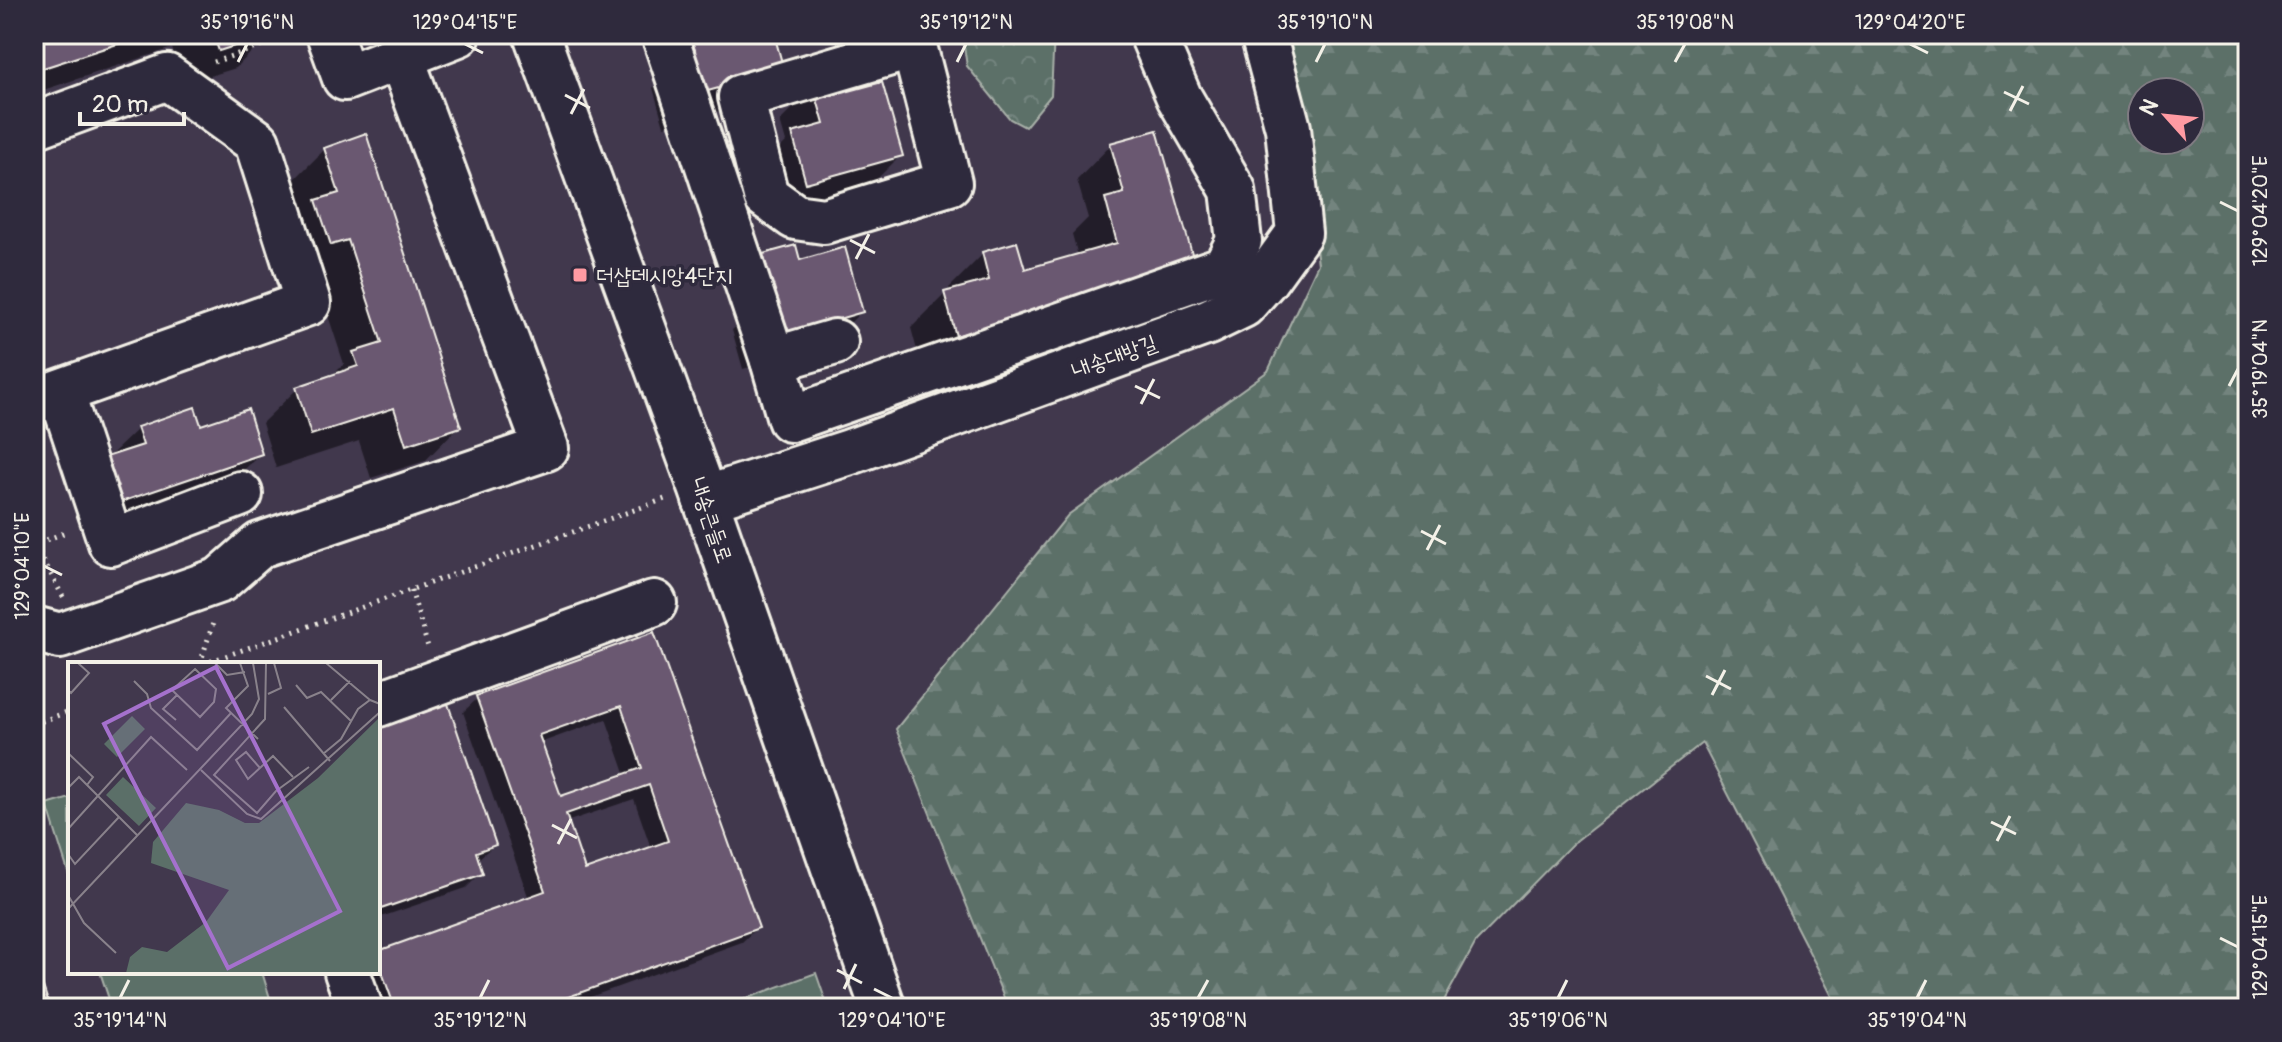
<svg xmlns="http://www.w3.org/2000/svg" width="2282" height="1042" font-family="Pangolin,'Poor Story',sans-serif">
  <style>
    .grass { fill: #5b6f68; stroke: #a8b0a8; stroke-width: 2 }
    .forest { fill: url(#forest-firs); stroke: #a8b0a8; stroke-width: 2; fill-rule: evenodd }
    .park { fill: url(#park-crowns); stroke: #a8b0a8; stroke-width: 2 }
    .shadow { fill: #0007; fill-rule: evenodd }
    .building { fill: #6b5871; stroke: #f4f1e8; stroke-width: 2; fill-rule: evenodd }
    .lines { fill: none; stroke-linecap: round; stroke-linejoin: round }
    .minor-casing { stroke: #f4f1e8; stroke-width: 50 }
    .path { stroke: #f4f1e8; stroke-width: 5; stroke-dasharray: 2 6; stroke-linecap: butt }
    .minor { stroke: #2f2a3d; stroke-width: 44 }
    .ticks { fill: none; stroke: #f4f1e8; stroke-width: 3 }
    .poi-dot { fill: #ff9aa2; stroke: #2f2a3d; stroke-width: 3 }
    .labels { text-anchor: middle; stroke-width: 7; stroke-linejoin: round; paint-order: stroke }
    .poi-label { font-size: 22px; fill: #f4f1e8; stroke: #2f2a3d; text-anchor: start }
    .street-label { font-size: 22px; fill: #f4f1e8; stroke: #2f2a3d }
    .inset-road { fill: none; stroke: #89828b; stroke-width: 2 }
    .view { fill: #a571cd; fill-opacity: 0.15; stroke: #a571cd; stroke-width: 4 }
    .inset-edge { fill: none; stroke: #f4f1e8; stroke-width: 4 }
    .neatline { fill: none; stroke: #f4f1e8; stroke-width: 3 }
    .ticks-label { font-size: 20px; text-anchor: middle; fill: #f4f1e8 }
  </style>
  <defs>
    <pattern id="forest-firs" width="22" height="20" patternUnits="userSpaceOnUse" patternTransform="scale(2)"><rect width="22" height="20" fill="#5b6f68"/><path d="M5 1l3.5 6h-7zM16 11l3.5 6h-7z" fill="#73847e"/></pattern>
    <pattern id="park-crowns" width="20" height="18" patternUnits="userSpaceOnUse" patternTransform="scale(2)"><rect width="20" height="18" fill="#5b6f68"/><path d="M2 6a3 3 0 1 1 6 0M12 15a3 3 0 1 1 6 0" fill="none" stroke="#73847e"/></pattern>
  </defs>
  <rect width="100%" height="100%" fill="#41384d"/>
  <filter id="ink" filterUnits="userSpaceOnUse"><feTurbulence type="fractalNoise" baseFrequency=".0125" numOctaves="2"/><feDisplacementMap in="SourceGraphic" scale="16" xChannelSelector="R" yChannelSelector="G"/><feConvolveMatrix kernelMatrix="1 2 1 2 8 2 1 2 1" color-interpolation-filters="sRGB"/></filter>
  <g filter="url(#ink)">
    <g class="grass">
      <polygon points="70,798 70,878 47,805"/>
      <polygon points="100,972 262,972 273,1008 112,1008"/>
      <polygon points="816,973 828,1008 719,1008 720,1008"/>
    </g>
    <path class="forest" d="M1283,34H2248V1008H1838L1702,743L1572,844L1476,942L1440,1008H1008L896,729L1068,515L1268,371L1318,264L1297,102ZM2142,92H2190V140H2142Z"/>
    <polygon class="park" points="962,34 1054,34 1051,95 1025,127 1010,119 967,66"/>
    <g class="shadow">
      <polygon points="34,34 269,34 236,68 184,84 172,48 34,93"/>
      <polygon points="664,34 772,34 749,103 664,126 653,88 661,80"/>
      <polygon points="814,87 848,93 901,155 866,190 771,216 758,169 786,142 780,121"/>
      <polygon points="1111,145 1193,268 922,369 911,328 945,294 950,293 949,288 983,254 1023,271 1078,256 1072,234 1088,218 1077,180"/>
      <polygon points="325,149 459,426 425,461 371,478 359,441 276,468 262,423 297,389 330,378 344,364 314,273 290,184"/>
      <polygon points="764,256 799,262 861,312 828,345 743,369 732,330 740,323 731,289"/>
      <polygon points="138,429 260,454 226,488 84,536 70,494"/>
      <path d="M653,634L757,928L742,942L560,1008H376L363,972H378V953L529,899L463,712L478,698ZM606,719L626,776L560,799L540,743ZM634,799L651,848L584,872L566,822Z"/>
      <polygon points="378,717 494,845 477,860 481,873 466,888 378,918"/>
    </g>
    <g class="building">
      <polygon points="34,34 148,34 34,71"/>
      <polygon points="213,34 272,34 219,51"/>
      <polygon points="690,34 774,34 784,70 697,94 685,53 695,50"/>
      <polygon points="845,76 849,91 882,82 903,156 806,183 792,133 824,124 813,85"/>
      <polygon points="1157,130 1196,268 956,336 944,292 989,280 982,252 1017,242 1025,269 1117,243 1105,198 1124,193 1110,143"/>
      <polygon points="366,133 461,427 406,445 394,408 311,435 296,387 358,366 353,352 382,343 348,240 331,245 316,200 339,193 324,148"/>
      <polygon points="796,245 800,260 845,247 863,312 776,337 774,293 763,254"/>
      <polygon points="195,407 201,425 248,409 262,454 118,503 103,458 143,445 137,427"/>
      <path d="M654,632L759,928L538,1008H395L378,961V951L545,891L476,696ZM621,706L642,768L561,796L539,735ZM649,785L668,841L585,870L566,814Z"/>
      <polygon points="444,692 496,845 476,852 483,874 378,910 378,715"/>
      <polygon points="34,958 50,1008 34,1008"/>
    </g>
    <g class="lines">
      <g class="minor-casing">
        <g id="minor">
          <polyline points="329,34 345,78 458,34"/>
          <polyline points="536,34 701,487 883,1008"/>
          <polyline points="664,34 773,360 790,419 1225,268 1239,241 1233,190 1179,97 1152,34"/>
          <polyline points="911,34 949,183 824,221 795,217 766,196 741,97 914,46"/>
          <polyline points="34,126 167,77 257,142 308,303 34,401"/>
          <polyline points="773,360 835,342"/>
          <polyline points="61,392 111,543 240,494"/>
          <polyline points="705,499 850,452 1208,322 1243,305 1265,280 1299,233 1288,128 1263,34"/>
          <polyline points="34,629 60,636 220,580 260,545 546,448 401,57"/>
          <polyline points="378,704 654,603"/>
          <polyline points="347,972 360,1008"/>
        </g>
      </g>
      <g class="path">
        <polyline points="214,62 291,36"/>
        <polyline points="411,590 428,647"/>
        <polyline points="63,597 35,544 67,532"/>
        <polyline points="200,664 213,623"/>
        <polyline points="203,664 665,499"/>
        <polyline points="34,724 70,711"/>
      </g>
      <use href="#minor" class="minor"/>
    </g>
  </g>
  <path class="ticks" d="M465,44L483,53M1910,44L1928,53M238,62L247,44M957,62L966,44M1316,62L1325,44M1675,62L1685,44M2004,92L2029,104M565,95L590,108M2010,111L2023,86M571,114L584,89M2220,202L2238,211M850,240L875,253M856,259L869,234M1135,386L1160,398M2229,386L2238,369M1141,404L1154,379M1421,531L1446,544M1427,550L1440,525M44,566L62,575M1706,676L1731,689M1712,695L1725,670M1991,822L2016,834M552,825L577,838M1997,841L2010,816M558,844L571,819M2220,938L2238,947M837,970L862,983M844,989L856,964M874,989L892,998M120,998L129,980M480,998L489,980M1198,998L1208,980M1558,998L1567,980M1917,998L1926,980"/>
  <rect class="poi-dot" x="572" y="267" width="16" height="16" rx="4"/>
  <g class="labels">
    <g class="poi-label">
      <text x="596" y="283">더샵데시앙4단지</text>
    </g>
    <g class="street-label">
      <text transform="translate(1114 356) rotate(-20)" y="8">내송대방길</text>
      <text transform="translate(712 520) rotate(71)" y="8">내송큰들로</text>
    </g>
  </g>
  <g transform="translate(68 662)">
    <rect width="312" height="312" fill="#41384d"/>
    <path d="M64,54L77,67L49,95L36,82ZM55,115L88,146L71,164L38,133Z" fill="#5b6f68"/>
    <path d="M312,55V311H58L62,295L74,285L99,290L138,260L161,228L83,201L85,180L118,141L151,148L177,161H191L250,116Z" fill="#5b6f68"/>
    <path class="inset-road" d="M147,1L159,13L177,10M172,1L180,24L158,46L190,77M198,1L197,57L146,113L189,151L208,129L241,105M258,1L302,38M127,7L148,27L146,40L132,55L104,28ZM66,19L79,32L83,46L129,88L163,51M228,23L239,36L253,30L283,59M0,28L3,31L21,11L10,1M200,32L213,26L206,1M263,38L282,19M216,45L262,99M108,58L95,47L109,33M0,91L25,115L19,123M255,92L273,77L290,47L302,38L312,42M192,106L178,90L168,98L180,117L205,94L225,115M133,108L179,152L193,157L312,50M0,126L11,115L70,174M0,167L83,75L119,108M0,192L7,202L51,155M0,233L16,261L48,291M0,247L184,52L191,37L185,1"/>
    <path class="view" d="M148,5L272,249L160,306L36,62Z"/>
    <rect width="312" height="312" class="inset-edge"/>
  </g>
  <rect width="2282" height="1042" fill="none" stroke="#2f2a3d" stroke-width="88"/>
  <g transform="translate(2166 116) rotate(297)"><circle r="38" fill="#2f2a3d" stroke="#7e7a81" stroke-width="2"/>
  <path d="M0-6L14 30L0 20L-14 30Z" fill="#ff9aa2"/>
  <text y="-12" font-size="22" font-weight="bold" text-anchor="middle" fill="#f4f1e8">N</text>
  </g>
  <path d="M80 112v12h104v-12" fill="none" stroke="#f4f1e8" stroke-width="4"/>
  <text x="92" y="112" font-size="24" fill="#f4f1e8" stroke="#2f2a3d" stroke-width="6" paint-order="stroke">20 m</text>
  <rect x="44" y="44" width="2194" height="954" class="neatline"/>
  <g class="ticks-label">
    <text x="247" y="29">35°19'16"N</text>
    <text x="465" y="29">129°04'15"E</text>
    <text x="966" y="29">35°19'12"N</text>
    <text x="1325" y="29">35°19'10"N</text>
    <text x="1685" y="29">35°19'08"N</text>
    <text x="1910" y="29">129°04'20"E</text>
    <text transform="translate(2260 211) rotate(-90)" y="7">129°04'20"E</text>
    <text transform="translate(2260 369) rotate(-90)" y="7">35°19'04"N</text>
    <text transform="translate(22 566) rotate(-90)" y="7">129°04'10"E</text>
    <text transform="translate(2260 947) rotate(-90)" y="7">129°04'15"E</text>
    <text x="120" y="1027">35°19'14"N</text>
    <text x="480" y="1027">35°19'12"N</text>
    <text x="892" y="1027">129°04'10"E</text>
    <text x="1198" y="1027">35°19'08"N</text>
    <text x="1558" y="1027">35°19'06"N</text>
    <text x="1917" y="1027">35°19'04"N</text>
  </g>
</svg>
